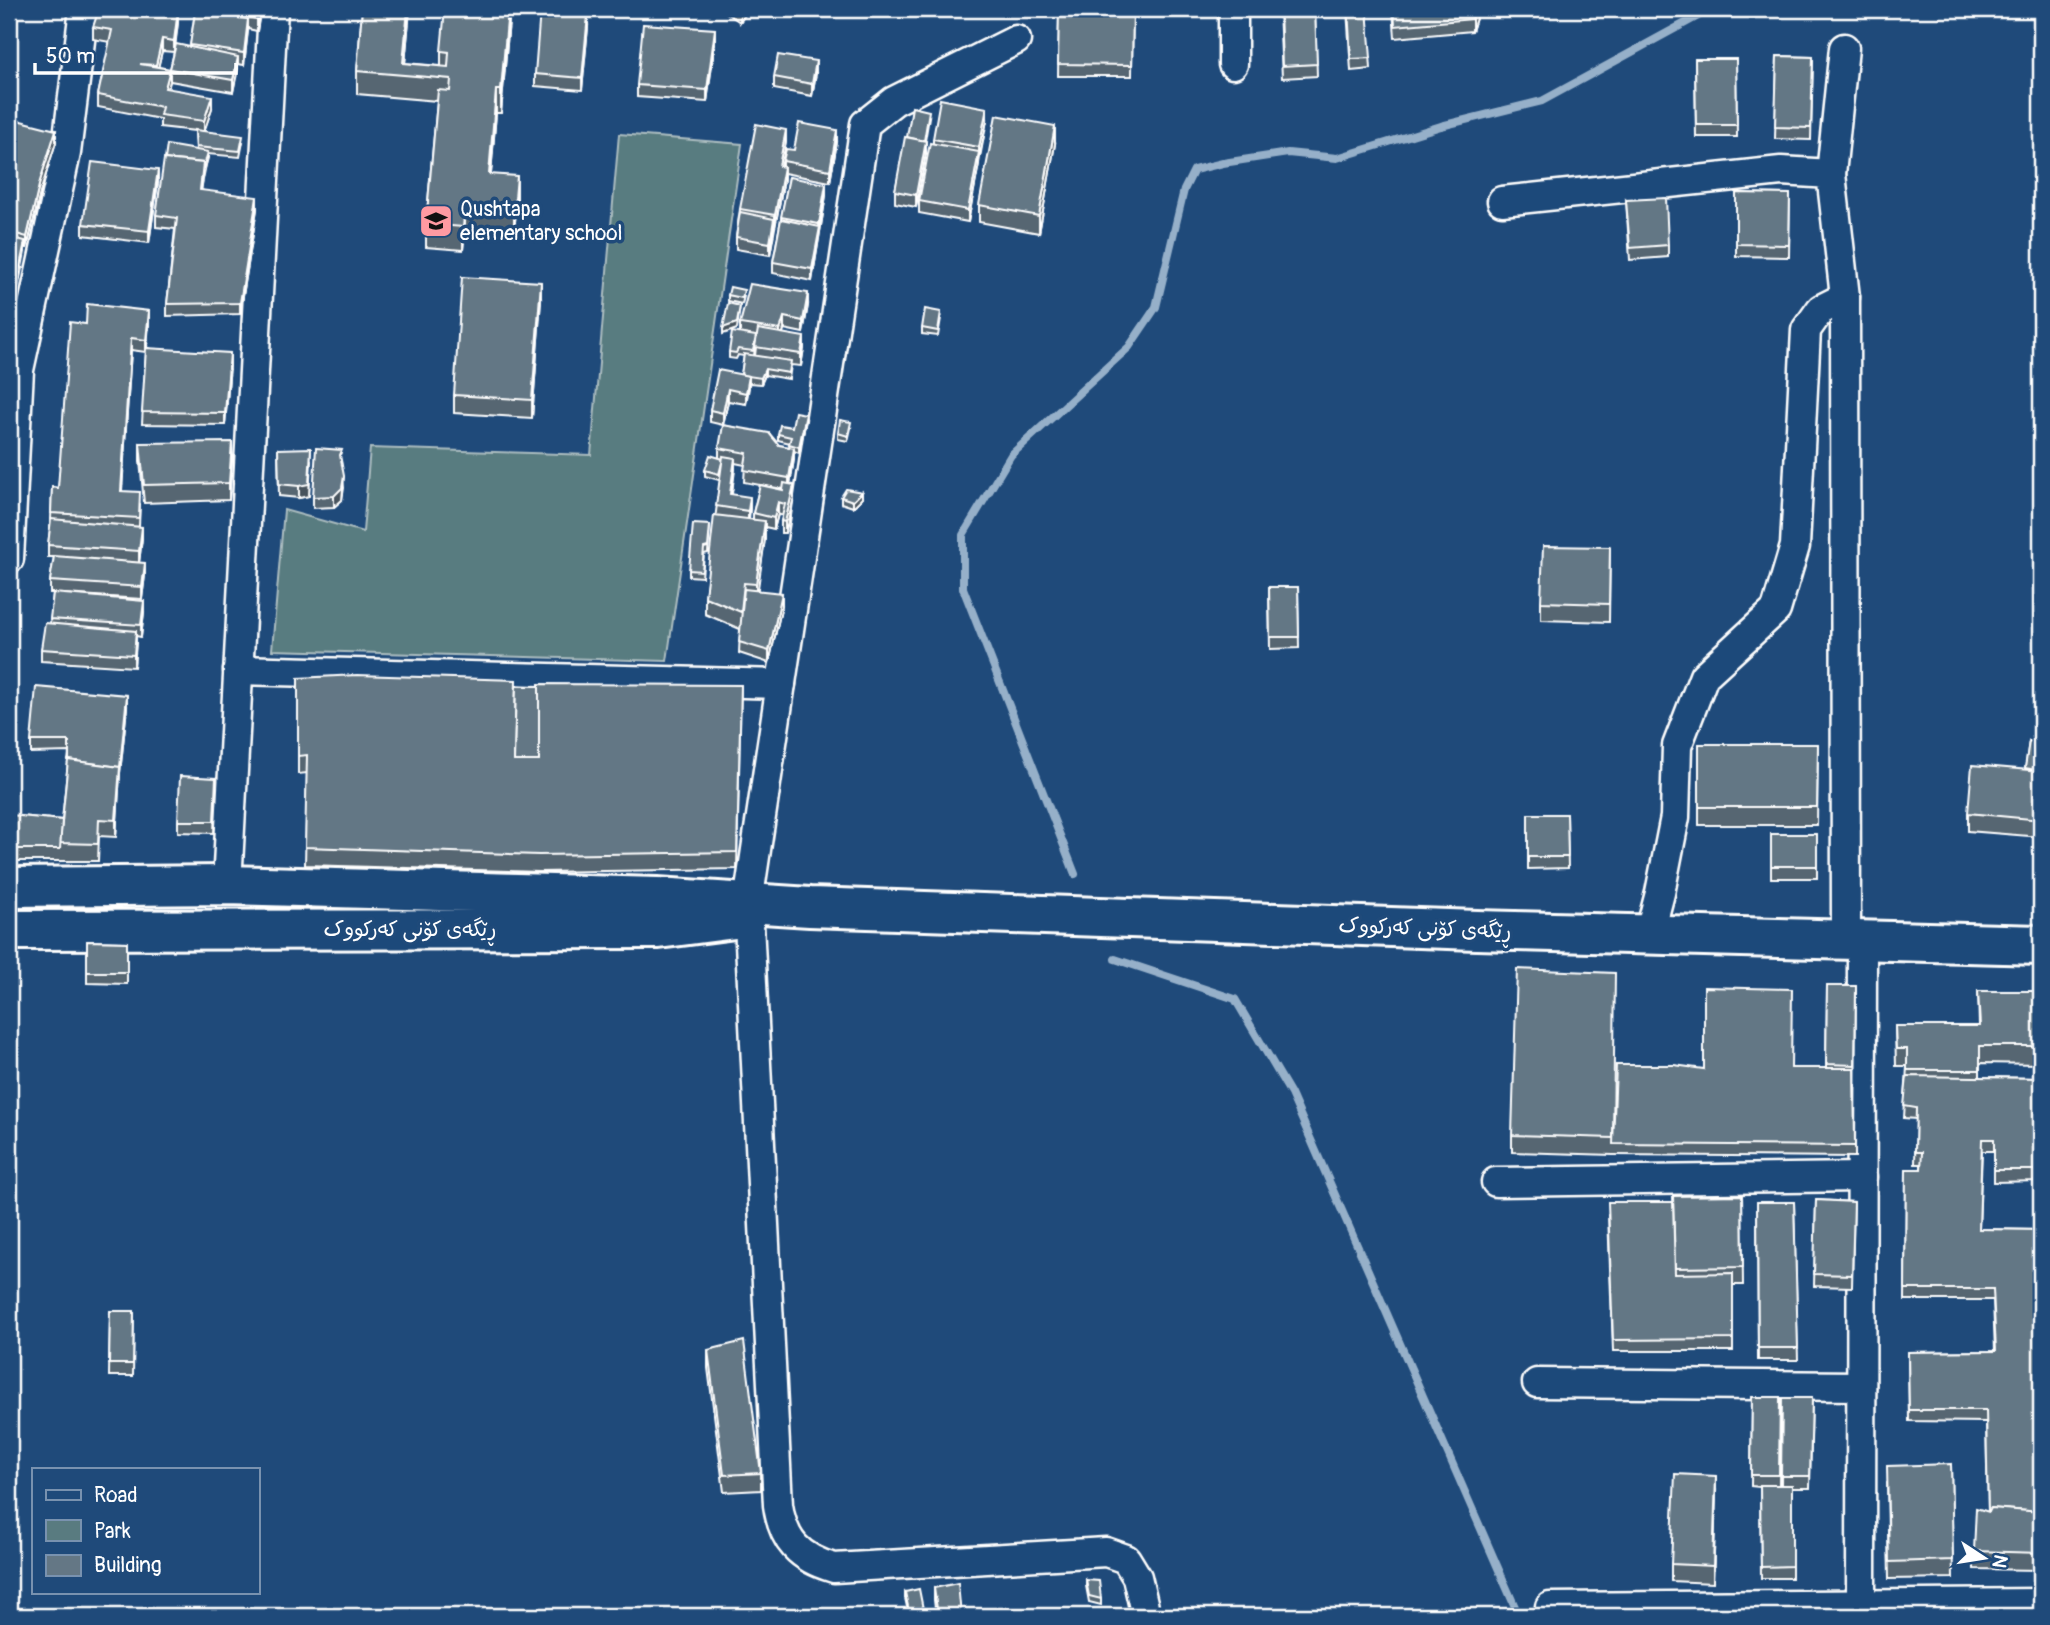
<svg xmlns="http://www.w3.org/2000/svg" width="2050" height="1625" font-family="Pangolin,'Playpen Sans Arabic',sans-serif">
  <style>
    .green { fill: #597b80; stroke: #acbdc0; stroke-width: 2 }
    .lines { fill: none; stroke-linecap: round; stroke-linejoin: round }
    .stream { stroke: #96b0c9; stroke-width: 8 }
    .street-casing { stroke: #fff; stroke-width: 33 }
    .secondary-casing { stroke: #fff; stroke-width: 44 }
    .street { stroke: #1f4a7a; stroke-width: 28 }
    .secondary { stroke: #1f4a7a; stroke-width: 38 }
    .wall { fill: #566672; stroke: #fff; stroke-width: 2; fill-rule: evenodd }
    .shaded-wall { fill: #46535d; stroke: #fff; stroke-width: 2 }
    .building { fill: #647785; stroke: #fff; stroke-width: 2 }
    .labels { text-anchor: middle; stroke-width: 7; stroke-linejoin: round; paint-order: stroke }
    .poi-label { font-size: 21px; fill: #fff; stroke: #1f4a7a; text-anchor: start }
    .street-label { font-size: 21px; fill: #fff; stroke: #1f4a7a }
  </style>
  <rect width="100%" height="100%" fill="#1f4a7a"/>
  <filter id="ink" filterUnits="userSpaceOnUse"><feTurbulence type="fractalNoise" baseFrequency=".0143" numOctaves="2"/><feDisplacementMap in="SourceGraphic" scale="14" xChannelSelector="R" yChannelSelector="G"/><feConvolveMatrix kernelMatrix="1 2 1 2 8 2 1 2 1" color-interpolation-filters="sRGB"/></filter>
  <g filter="url(#ink)">
    <polygon class="green" points="619,134 742,144 667,661 272,650 284,510 363,532 370,448 591,455"/>
    <g class="lines">
      <g class="stream">
        <polyline points="1075,874 963,588 963,535 1011,455 1129,347 1156,307 1184,190 1194,170 1223,163 1288,153 1337,158 1441,126 1542,101 1711,9"/>
        <polyline points="1115,959 1235,999 1291,1094 1519,1616"/>
      </g>
      <g class="street-casing">
        <g id="street">
          <polyline points="1233,9 1233,64"/>
          <path d="M1016,40L894,101L865,124L748,903L778,1505C783,1541 799,1558 834,1568L1106,1552L1126,1559L1137,1577L1146,1616"/>
          <polyline points="1831,174 1844,48"/>
          <polyline points="1502,201 1781,171 1831,174 1845,297 1846,940"/>
          <polyline points="9,559 19,370 66,153 84,9"/>
          <polyline points="238,670 781,684"/>
          <polyline points="227,885 273,9"/>
          <polyline points="1649,935 1660,893 1675,817 1677,746 1704,676 1776,610 1795,546 1806,330 1821,309 1845,297"/>
          <polyline points="1496,1182 1862,1177"/>
          <polyline points="1537,1383 1861,1386"/>
          <polyline points="1861,1606 1862,941"/>
          <polyline points="1550,1607 2041,1603"/>
        </g>
      </g>
      <g class="secondary-casing">
        <g id="secondary">
          <polyline points="9,887 227,885 657,897 810,907 1477,930 2041,945"/>
          <polyline points="9,930 658,929 735,919"/>
        </g>
      </g>
      <use href="#street" class="street"/>
      <use href="#secondary" class="secondary"/>
    </g>
    <g class="wall">
      <path d="M205,9H260L257,31L248,29L244,65L238,64L233,92L170,81L168,89L212,108L204,131L243,142L240,157L208,154L201,190L257,209L240,314L167,316V304L175,229L156,227V215L196,150L195,131L160,127V119L98,107V95L110,42L93,39V27L178,22L175,48L190,47L195,12L205,13ZM162,51L174,52L170,69L158,67Z"/>
      <polygon points="362,9 410,9 405,63 441,66 441,51 510,9 501,113 496,113 491,174 517,199 514,233 465,229 463,250 426,247 426,224 437,101 357,94 357,71"/>
      <polygon points="721,9 749,9 740,22"/>
      <polygon points="1059,9 1133,9 1132,76 1058,76"/>
      <polygon points="1279,9 1315,9 1317,76 1282,78"/>
      <polygon points="1347,9 1367,9 1371,69 1351,71"/>
      <polygon points="1393,9 1477,9 1476,18 1472,31 1395,38"/>
      <polygon points="588,27 582,90 535,86 535,74"/>
      <polygon points="715,41 707,102 637,97 637,85"/>
      <polygon points="1777,56 1813,57 1811,140 1775,139"/>
      <polygon points="1695,59 1736,59 1737,137 1696,137"/>
      <polygon points="816,73 812,96 774,89 774,77"/>
      <polygon points="929,117 925,141 926,153 916,207 895,203 895,191 907,137"/>
      <polygon points="9,118 56,142 40,193 27,248 25,248 17,293 9,291"/>
      <polygon points="987,120 968,222 919,213 919,201 933,144 933,139"/>
      <polygon points="786,142 781,167 783,167 783,161 794,150 837,142 830,182 784,173 784,179 770,255 736,249 736,237 740,209"/>
      <polygon points="1055,144 1039,233 979,222 979,205"/>
      <polygon points="789,177 826,195 812,281 773,273 773,262"/>
      <polygon points="158,182 149,243 83,235 83,224"/>
      <polygon points="1736,193 1790,194 1789,257 1736,256"/>
      <polygon points="1626,200 1668,245 1668,257 1630,260"/>
      <polygon points="728,295 744,296 742,304 728,301"/>
      <polygon points="541,300 532,418 454,413 454,395"/>
      <path d="M808,305L803,333L784,329L783,333L804,348L801,366L791,365L789,379L765,375L761,384L749,383L746,404L728,401L723,425L710,422V410L741,375L744,356L738,355L736,359L729,358V352L740,334V324ZM756,338H757L755,356H754Z"/>
      <polygon points="941,318 938,336 922,334 922,328"/>
      <polygon points="149,323 147,348 230,365 225,425 142,424 146,352 131,350 122,491 140,504 139,526 142,538 139,563 145,575 142,599 64,594 144,612 141,637 136,636 134,667 41,661 41,649 50,624 53,593 50,593 50,581 54,557 48,557 48,545 51,520 52,487 58,488 86,324"/>
      <path d="M806,420L799,453L794,451V459L790,485L794,497L785,533H781V521L783,516L778,514L774,529L765,527V539L757,590L782,605L769,663L739,653L740,629L705,614V597L721,473L719,480L705,476V470L719,458V448L779,445L789,447L790,443L778,440V434ZM735,463L745,465L744,482L760,485L753,513V520H749L750,508L732,494ZM761,485L783,489V490Z"/>
      <polygon points="851,428 848,441 838,439 838,433"/>
      <polygon points="140,443 232,460 229,500 144,503 140,461"/>
      <polygon points="278,449 311,460 309,496 299,498 279,496"/>
      <polygon points="341,462 344,488 342,500 334,507 313,508 313,497"/>
      <polygon points="841,497 862,498 853,507 841,503"/>
      <polygon points="710,525 708,553 704,554 702,577 689,576 689,570"/>
      <polygon points="1610,547 1609,622 1541,620 1541,602"/>
      <polygon points="1269,587 1298,587 1299,648 1270,649"/>
      <polygon points="298,678 539,686 741,685 737,869 539,872 305,865 307,773 298,774"/>
      <polygon points="127,707 120,773 116,837 99,836 98,861 9,861 9,815 62,820 69,752 31,753 31,741"/>
      <polygon points="2029,741 2040,749 2037,771 2041,771 2041,837 1968,831 1968,813 2025,770"/>
      <polygon points="1699,744 1818,744 1817,825 1699,825"/>
      <polygon points="216,778 214,833 178,832 178,821"/>
      <polygon points="1528,814 1567,814 1568,868 1528,869"/>
      <rect x="1771" y="834" width="46" height="44"/>
      <polygon points="87,941 127,942 127,984 87,983"/>
      <polygon points="1827,986 1856,986 1855,1157 1613,1155 1512,1152 1512,1135 1613,1135 1704,1069 1826,1068"/>
      <polygon points="1978,991 2041,991 2041,1064 1980,1063 1980,1077 2041,1078 2041,1181 1994,1182 1994,1151 1982,1151 1979,1229 2041,1230 2041,1570 1974,1569 1974,1551 1988,1511 1986,1422 1909,1421 1908,1352 1995,1351 1993,1300 1905,1300 1906,1169 1921,1169 1921,1164 1915,1164 1916,1119 1904,1118 1907,1066 1896,1066 1895,1026 1979,1026"/>
      <polygon points="1742,1195 1743,1285 1733,1285 1733,1351 1613,1351 1608,1214 1673,1202"/>
      <polygon points="1816,1200 1854,1202 1852,1287 1814,1286"/>
      <polygon points="1757,1202 1794,1202 1798,1360 1758,1360"/>
      <polygon points="110,1311 134,1311 133,1376 109,1376"/>
      <polygon points="708,1350 761,1473 761,1490 724,1492 708,1368"/>
      <polygon points="1752,1397 1780,1397 1779,1485 1781,1485 1782,1398 1812,1398 1810,1488 1792,1488 1792,1578 1761,1578 1760,1487 1751,1486"/>
      <polygon points="1951,1464 1953,1578 1889,1579 1887,1483"/>
      <polygon points="1716,1493 1713,1583 1671,1581 1671,1564"/>
      <polygon points="1086,1580 1101,1599 1101,1605 1089,1602 1086,1586"/>
      <polygon points="934,1588 961,1616 936,1616 934,1600"/>
      <polygon points="905,1592 924,1614 924,1616 909,1616 905,1598"/>
    </g>
    <g class="shaded-wall">
      <polygon points="259,9 260,9 260,14 257,31 257,19"/>
      <polygon points="408,9 410,9 404,75 403,63"/>
      <polygon points="508,9 510,9 501,113 501,90"/>
      <polygon points="740,9 749,9 740,22"/>
      <polygon points="1475,9 1477,9 1476,18 1472,31 1472,19"/>
      <polygon points="178,10 178,22 174,52 174,41"/>
      <polygon points="588,15 588,27 582,90 582,78"/>
      <polygon points="248,19 248,31 244,65 244,53"/>
      <polygon points="715,29 715,41 707,102 707,90"/>
      <polygon points="162,39 162,51 156,77 156,65"/>
      <polygon points="238,57 238,69 233,92 233,80"/>
      <polygon points="816,61 816,73 812,96 812,84"/>
      <polygon points="170,69 170,81 165,100 165,88"/>
      <polygon points="496,90 496,113 489,197 489,174"/>
      <polygon points="212,96 212,108 204,132 204,121"/>
      <polygon points="987,108 987,120 979,159 979,147"/>
      <polygon points="1055,126 1055,144 1039,233 1039,216"/>
      <polygon points="56,130 56,142 40,193 27,248 27,237 40,181"/>
      <polygon points="786,130 786,142 779,178 779,166"/>
      <polygon points="837,130 837,142 830,182 830,170"/>
      <polygon points="926,141 926,153 916,207 916,195"/>
      <polygon points="208,152 208,158 203,175 200,202 200,190 203,163"/>
      <polygon points="979,152 979,164 968,222 968,210"/>
      <polygon points="784,167 784,179 775,227 775,215"/>
      <polygon points="158,170 158,182 149,243 149,231"/>
      <polygon points="517,176 517,199 514,233 514,210"/>
      <polygon points="826,184 826,195 812,281 812,269"/>
      <polygon points="257,197 257,209 240,314 240,303"/>
      <polygon points="465,206 465,229 463,250 463,227"/>
      <polygon points="774,219 774,230 770,255 770,243"/>
      <polygon points="25,241 25,252 17,293 17,281"/>
      <polygon points="541,282 541,300 532,418 532,400"/>
      <polygon points="808,293 808,305 803,333 803,321"/>
      <polygon points="740,306 737,329 723,334 723,328"/>
      <polygon points="149,311 149,323 146,352 146,340"/>
      <polygon points="784,317 784,329 780,342 780,330"/>
      <polygon points="804,337 804,348 801,366 801,354"/>
      <polygon points="131,338 131,350 121,503 121,491"/>
      <polygon points="230,353 230,365 225,425 225,413"/>
      <polygon points="765,369 765,375 761,384 761,378"/>
      <polygon points="749,376 749,388 746,404 746,393"/>
      <polygon points="728,389 728,401 723,425 723,413"/>
      <polygon points="806,414 806,420 799,453 799,447"/>
      <polygon points="232,442 232,460 229,500 229,483"/>
      <polygon points="311,448 309,496 299,498 299,486"/>
      <polygon points="794,448 794,459 789,490 789,478"/>
      <polygon points="735,458 735,470 730,506 730,494"/>
      <polygon points="344,476 342,500 334,507 334,496"/>
      <polygon points="794,485 794,497 785,533 785,522"/>
      <polygon points="862,492 862,498 853,507 853,501"/>
      <polygon points="750,497 750,508 748,522 748,511"/>
      <polygon points="778,502 778,514 774,529 774,518"/>
      <polygon points="765,521 765,539 756,602 756,584"/>
      <polygon points="142,527 142,538 139,563 139,551"/>
      <polygon points="145,563 145,575 142,599 142,587"/>
      <polygon points="782,593 782,605 769,663 769,651"/>
      <polygon points="144,601 144,612 141,637 141,625"/>
      <polygon points="136,631 136,643 134,667 134,655"/>
      <polygon points="127,695 127,707 120,773 116,837 116,820 120,767"/>
      <polygon points="1716,1476 1716,1493 1713,1583 1713,1566"/>
    </g>
    <g class="building">
      <polygon points="99,9 170,9 178,10 174,41 162,39 156,65 140,64 170,69 165,88 212,96 204,121 160,115 162,107 98,95 112,30 93,27"/>
      <polygon points="205,9 259,9 257,19"/>
      <polygon points="362,9 408,9 403,63 448,67 449,52 441,51 445,9 508,9 501,90 496,90 489,174 517,176 514,210 465,206 463,227 426,224 438,90 450,91 451,79 357,71"/>
      <polygon points="1059,9 1133,9 1132,65 1058,64"/>
      <polygon points="1280,9 1315,9 1317,64 1282,66"/>
      <polygon points="1348,9 1367,9 1371,58 1351,59"/>
      <polygon points="1394,9 1475,9 1472,19 1395,26"/>
      <polygon points="540,10 588,15 582,78 535,74"/>
      <polygon points="195,12 248,19 244,53 190,45"/>
      <polygon points="643,24 715,29 707,90 637,85"/>
      <polygon points="176,44 238,57 233,80 170,69"/>
      <polygon points="778,55 816,61 812,84 774,77"/>
      <polygon points="1777,56 1813,57 1811,128 1775,127"/>
      <polygon points="1695,59 1736,59 1737,125 1696,125"/>
      <polygon points="940,99 987,108 979,147 933,139"/>
      <polygon points="912,107 929,111 924,141 907,137"/>
      <polygon points="996,115 1055,126 1039,216 979,205"/>
      <polygon points="9,118 56,130 40,181 27,237 9,232"/>
      <polygon points="799,123 837,130 830,170 783,161 786,149 794,150"/>
      <polygon points="756,124 786,130 779,166 784,167 775,215 740,209"/>
      <polygon points="195,130 243,136 240,151 196,147"/>
      <polygon points="905,137 926,141 916,195 895,191"/>
      <polygon points="930,143 979,152 968,210 919,201"/>
      <polygon points="167,145 208,152 203,169 203,163 165,159"/>
      <polygon points="164,159 203,163 200,190 257,197 240,303 167,304 177,218 156,215"/>
      <polygon points="92,162 158,170 149,231 83,224"/>
      <polygon points="789,177 826,184 819,224 781,217"/>
      <polygon points="1736,193 1790,194 1789,245 1736,244"/>
      <polygon points="1666,198 1668,245 1630,248 1626,200"/>
      <polygon points="740,212 774,219 770,243 736,237"/>
      <polygon points="781,219 820,227 812,269 773,262"/>
      <polygon points="9,237 25,241 17,281 9,280"/>
      <polygon points="462,277 541,282 532,400 454,395"/>
      <polygon points="750,284 808,293 803,321 784,317 780,330 740,324"/>
      <polygon points="730,287 744,290 742,298 728,295"/>
      <polygon points="728,303 740,306 737,323 723,328"/>
      <polygon points="87,304 149,311 146,340 131,338 121,491 140,492 139,518 51,513 52,487 58,488 70,322 86,324"/>
      <polygon points="925,309 941,312 938,331 922,328"/>
      <polygon points="758,329 804,337 801,354 755,347"/>
      <polygon points="732,332 756,336 753,351 738,349 736,353 729,352"/>
      <polygon points="146,348 230,353 225,413 142,412"/>
      <polygon points="744,354 791,361 789,373 765,369 761,378 741,375"/>
      <polygon points="718,370 749,376 746,393 728,389 723,413 710,410"/>
      <polygon points="795,412 806,414 799,447 789,444 791,437 778,434 780,425 792,427"/>
      <polygon points="840,420 851,422 848,436 838,433"/>
      <polygon points="723,425 769,433 779,445 794,448 789,478 744,470 747,453 719,448"/>
      <polygon points="232,442 229,483 144,485 140,443"/>
      <polygon points="311,448 309,484 299,486 279,484 278,449"/>
      <polygon points="316,448 342,450 340,455 344,476 342,488 334,496 313,497"/>
      <polygon points="710,455 723,459 719,474 705,470"/>
      <polygon points="723,456 735,458 730,494 750,497 748,511 716,506"/>
      <polygon points="784,483 794,485 785,522 781,521 785,504 778,502 774,518 753,513 760,485 783,490"/>
      <polygon points="846,489 862,492 853,501 841,497"/>
      <polygon points="714,515 765,521 756,584 744,583 741,612 705,597"/>
      <polygon points="51,519 142,527 139,551 48,545"/>
      <polygon points="693,524 710,525 708,547 704,548 702,571 689,570"/>
      <polygon points="1543,546 1610,547 1609,604 1541,602"/>
      <polygon points="54,556 145,563 142,587 50,581"/>
      <polygon points="1269,587 1298,587 1299,637 1270,637"/>
      <polygon points="744,589 782,593 769,651 739,642"/>
      <polygon points="53,593 144,601 141,625 50,619"/>
      <polygon points="45,623 136,631 134,655 41,649"/>
      <polygon points="357,675 516,680 514,761 539,761 539,684 741,685 737,852 539,855 305,847 307,755 298,756 298,678"/>
      <polygon points="516,686 539,686 539,761 514,761"/>
      <polygon points="36,687 127,695 120,767 69,760 69,741 31,741"/>
      <polygon points="2029,741 2040,743 2036,770 2025,768"/>
      <polygon points="1699,744 1818,744 1817,807 1699,807"/>
      <polygon points="68,760 120,767 116,820 99,819 98,844 60,843"/>
      <polygon points="1972,765 2041,771 2041,820 1968,813"/>
      <polygon points="180,776 216,778 214,821 178,821"/>
      <polygon points="1528,814 1567,814 1568,857 1528,857"/>
      <polygon points="9,815 62,820 60,849 9,849"/>
      <rect x="1771" y="834" width="46" height="32"/>
      <polygon points="87,941 127,942 127,972 87,972"/>
      <polygon points="1517,969 1615,973 1613,1138 1512,1135"/>
      <polygon points="1827,986 1856,986 1855,1065 1826,1064"/>
      <polygon points="1704,987 1792,989 1791,1068 1854,1068 1855,1146 1613,1144 1616,1065 1674,1065 1704,1069"/>
      <polygon points="1978,991 2041,991 2041,1046 1980,1046 1980,1070 1907,1070 1907,1049 1896,1049 1895,1026 1980,1026"/>
      <polygon points="1907,1076 2041,1078 2041,1170 1994,1170 1994,1139 1982,1139 1979,1229 2041,1230 2041,1512 1991,1508 1988,1512 1986,1410 1909,1410 1908,1352 1996,1351 1993,1289 1905,1289 1906,1169 1921,1169 1922,1152 1915,1152 1916,1108 1904,1106"/>
      <polygon points="1742,1195 1743,1267 1675,1268 1673,1196"/>
      <polygon points="1816,1200 1854,1202 1852,1275 1814,1274"/>
      <polygon points="1608,1202 1673,1202 1675,1274 1733,1273 1733,1339 1613,1340"/>
      <polygon points="1757,1202 1794,1202 1798,1348 1758,1348"/>
      <polygon points="110,1311 134,1311 133,1364 109,1364"/>
      <polygon points="744,1341 761,1473 724,1475 708,1350"/>
      <polygon points="1752,1397 1780,1397 1779,1475 1751,1475"/>
      <polygon points="1782,1398 1812,1398 1810,1476 1781,1476"/>
      <polygon points="1951,1464 1953,1560 1889,1562 1887,1466"/>
      <polygon points="1675,1474 1716,1476 1713,1566 1671,1564"/>
      <polygon points="1760,1485 1792,1485 1792,1566 1761,1567"/>
      <polygon points="1976,1508 1989,1512 1991,1508 2041,1512 2041,1553 1974,1551"/>
      <polygon points="1086,1580 1099,1581 1101,1599 1089,1596"/>
      <polygon points="958,1583 961,1616 938,1616 934,1588"/>
      <polygon points="919,1589 924,1614 910,1616 905,1592"/>
    </g>
  </g>
  <defs>
    <g id="school-square" transform="scale(1.75)"><rect x="-9" y="-9" width="18" height="18" rx="4" fill="#ff9aa2" stroke="#1f4a7a"/><path d="M0-5L7-2L0 1L-7-2ZM-4 1L0 2.5L4 1V4Q0 6-4 4Z" fill="#111"/></g>
  </defs>
  <g fill-rule="evenodd">
    <use href="#school-square" x="436" y="221"/>
  </g>
  <g class="labels">
    <g class="poi-label">
      <text x="460" y="216">Qushtapa<tspan x="460" dy="24">elementary school</tspan></text>
    </g>
    <g class="street-label">
      <text transform="translate(1425 928) rotate(2)" y="7">ڕێگەی کۆنی کەرکووک</text>
      <text x="410" y="936">ڕێگەی کۆنی کەرکووک</text>
    </g>
  </g>
  <rect width="2050" height="1625" fill="none" stroke="#1f4a7a" stroke-width="35"/>
  <rect x="18" y="18" width="2015" height="1590" fill="none" stroke="#fff" stroke-width="2.5" filter="url(#ink)"/>
  <rect x="32" y="1468" width="228" height="126" fill="#1f4a7a" stroke="#7992af" stroke-width="2"/>
  <rect x="46" y="1490" width="35" height="10" fill="#1f4a7a" stroke="#7992af" stroke-width="2"/>
  <text x="94" y="1502" font-size="21" fill="#ffffff">Road</text>
  <rect x="46" y="1520" width="35" height="21" fill="#597b80" stroke="#7992af" stroke-width="2"/>
  <text x="94" y="1538" font-size="21" fill="#ffffff">Park</text>
  <rect x="46" y="1555" width="35" height="21" fill="#647785" stroke="#7992af" stroke-width="2"/>
  <text x="94" y="1572" font-size="21" fill="#ffffff">Building</text>
  <g transform="translate(1984 1558) rotate(102)" stroke="#1f4a7a" stroke-width="5" paint-order="stroke">
  <path d="M0-5L12 26L0 18L-12 26Z" fill="#ffffff"/>
  <text y="-10" font-size="19" font-weight="bold" text-anchor="middle" fill="#ffffff">N</text>
  </g>
  <path d="M35 63v10h201v-10" fill="none" stroke="#ffffff" stroke-width="3.5"/>
  <text x="46" y="63" font-size="21" fill="#ffffff" stroke="#1f4a7a" stroke-width="5" paint-order="stroke">50 m</text>
</svg>
